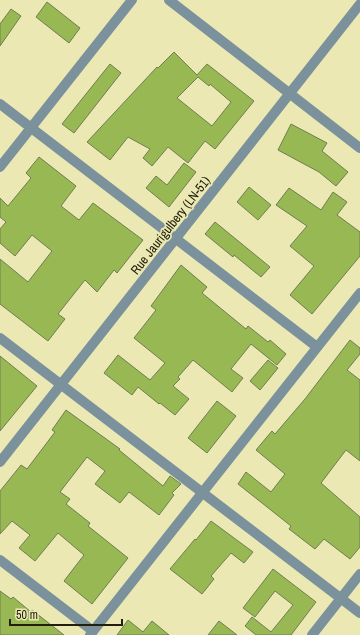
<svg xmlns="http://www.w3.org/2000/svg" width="360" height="635" font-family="'Archivo Narrow',sans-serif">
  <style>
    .building { fill: #98b853; stroke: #6f7e52; fill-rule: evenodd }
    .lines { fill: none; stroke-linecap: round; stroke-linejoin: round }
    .minor { stroke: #7b929c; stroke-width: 10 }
    .labels { text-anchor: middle; stroke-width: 3.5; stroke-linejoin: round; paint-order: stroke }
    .street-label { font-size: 13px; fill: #22200c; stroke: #ece8b4 }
  </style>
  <rect width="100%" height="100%" fill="#ece8b4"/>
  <g class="building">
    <polygon points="47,2 80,28 69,43 36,17"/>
    <polygon points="11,9 21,16 0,46 0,24"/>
    <path d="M174,52L197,75L207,64L254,101L215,149L205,141L188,163L168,147L152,166L143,158L150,149L128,137L110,160L87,142L157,67L158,68ZM198,77L209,86L210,84L231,102L212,126L177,98Z"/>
    <polygon points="110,64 121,73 74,133 62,124"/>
    <polygon points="291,124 327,143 322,151 348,172 336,186 319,172 278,150"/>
    <polygon points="39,157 76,186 61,206 79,220 93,203 143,240 117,273 114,270 97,292 85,280 58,314 65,319 48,341 0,304 0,259 28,282 52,251 32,235 15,256 0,243 0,229 6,222 0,217 0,198 8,206 31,178 26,173"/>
    <polygon points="184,163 196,172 169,207 146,188 156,176 167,185"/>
    <polygon points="249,187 271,205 258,220 237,202"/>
    <polygon points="289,188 321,210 333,192 347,202 337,215 360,232 360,256 312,314 290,295 314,266 290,246 307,226 276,205"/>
    <polygon points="215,222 270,267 261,277 234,255 233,257 205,234"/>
    <polygon points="181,265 207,287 202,293 246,329 248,326 268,342 270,340 286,354 277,365 251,344 231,369 243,378 232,392 193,360 178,377 180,379 173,386 189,399 175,415 160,403 159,404 138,387 132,395 104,373 118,355 150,380 165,363 134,338 156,310 151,306"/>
    <polygon points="350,340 360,348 360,354 347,370 360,380 360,461 346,450 321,483 360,517 360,547 350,559 324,539 315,549 289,529 291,526 238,484 246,472 271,492 285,474 256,450 272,431 275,434 305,399"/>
    <polygon points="0,356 37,386 0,431"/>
    <polygon points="268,360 278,368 260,390 250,381"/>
    <polygon points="217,401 236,416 207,453 188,438"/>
    <polygon points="66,410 120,449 119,450 163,486 170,476 181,484 172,493 174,495 159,515 129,492 120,503 95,484 105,471 87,457 60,492 70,499 66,504 90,523 88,526 128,558 92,604 64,581 84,555 58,533 35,561 19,548 30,535 12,521 0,534 0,491 21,465 27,469 55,432 52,430"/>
    <polygon points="211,521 253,552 244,563 231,553 211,576 214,579 202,594 170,569 195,539 196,540"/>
    <polygon points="273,569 316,602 291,635 256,635 245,626 252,617 271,632 293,605 275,591 255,617 243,608"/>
    <polygon points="0,591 11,599 13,597 31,612 32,610 64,635 0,635"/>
    <polygon points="128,620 143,632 152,621 169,635 117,635"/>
    <polygon points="219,621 237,635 208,635"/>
  </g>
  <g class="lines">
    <g class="minor">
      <polyline points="169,0 360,148"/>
      <polyline points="0,104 317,347"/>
      <polyline points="0,167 132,0"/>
      <polyline points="0,338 360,613"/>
      <polyline points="0,462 360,4"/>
      <polyline points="0,560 93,631"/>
      <polyline points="90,635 360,293"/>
      <polyline points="312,635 360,574"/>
    </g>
  </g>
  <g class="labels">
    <g class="street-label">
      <text transform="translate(170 225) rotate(-52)" y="5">Rue Jaurigulbery (LN-51)</text>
    </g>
  </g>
  <path d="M10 619v6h112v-6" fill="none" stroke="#22200c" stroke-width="2"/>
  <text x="16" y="619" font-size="12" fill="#22200c" stroke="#ece8b4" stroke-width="3" paint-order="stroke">50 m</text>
</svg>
